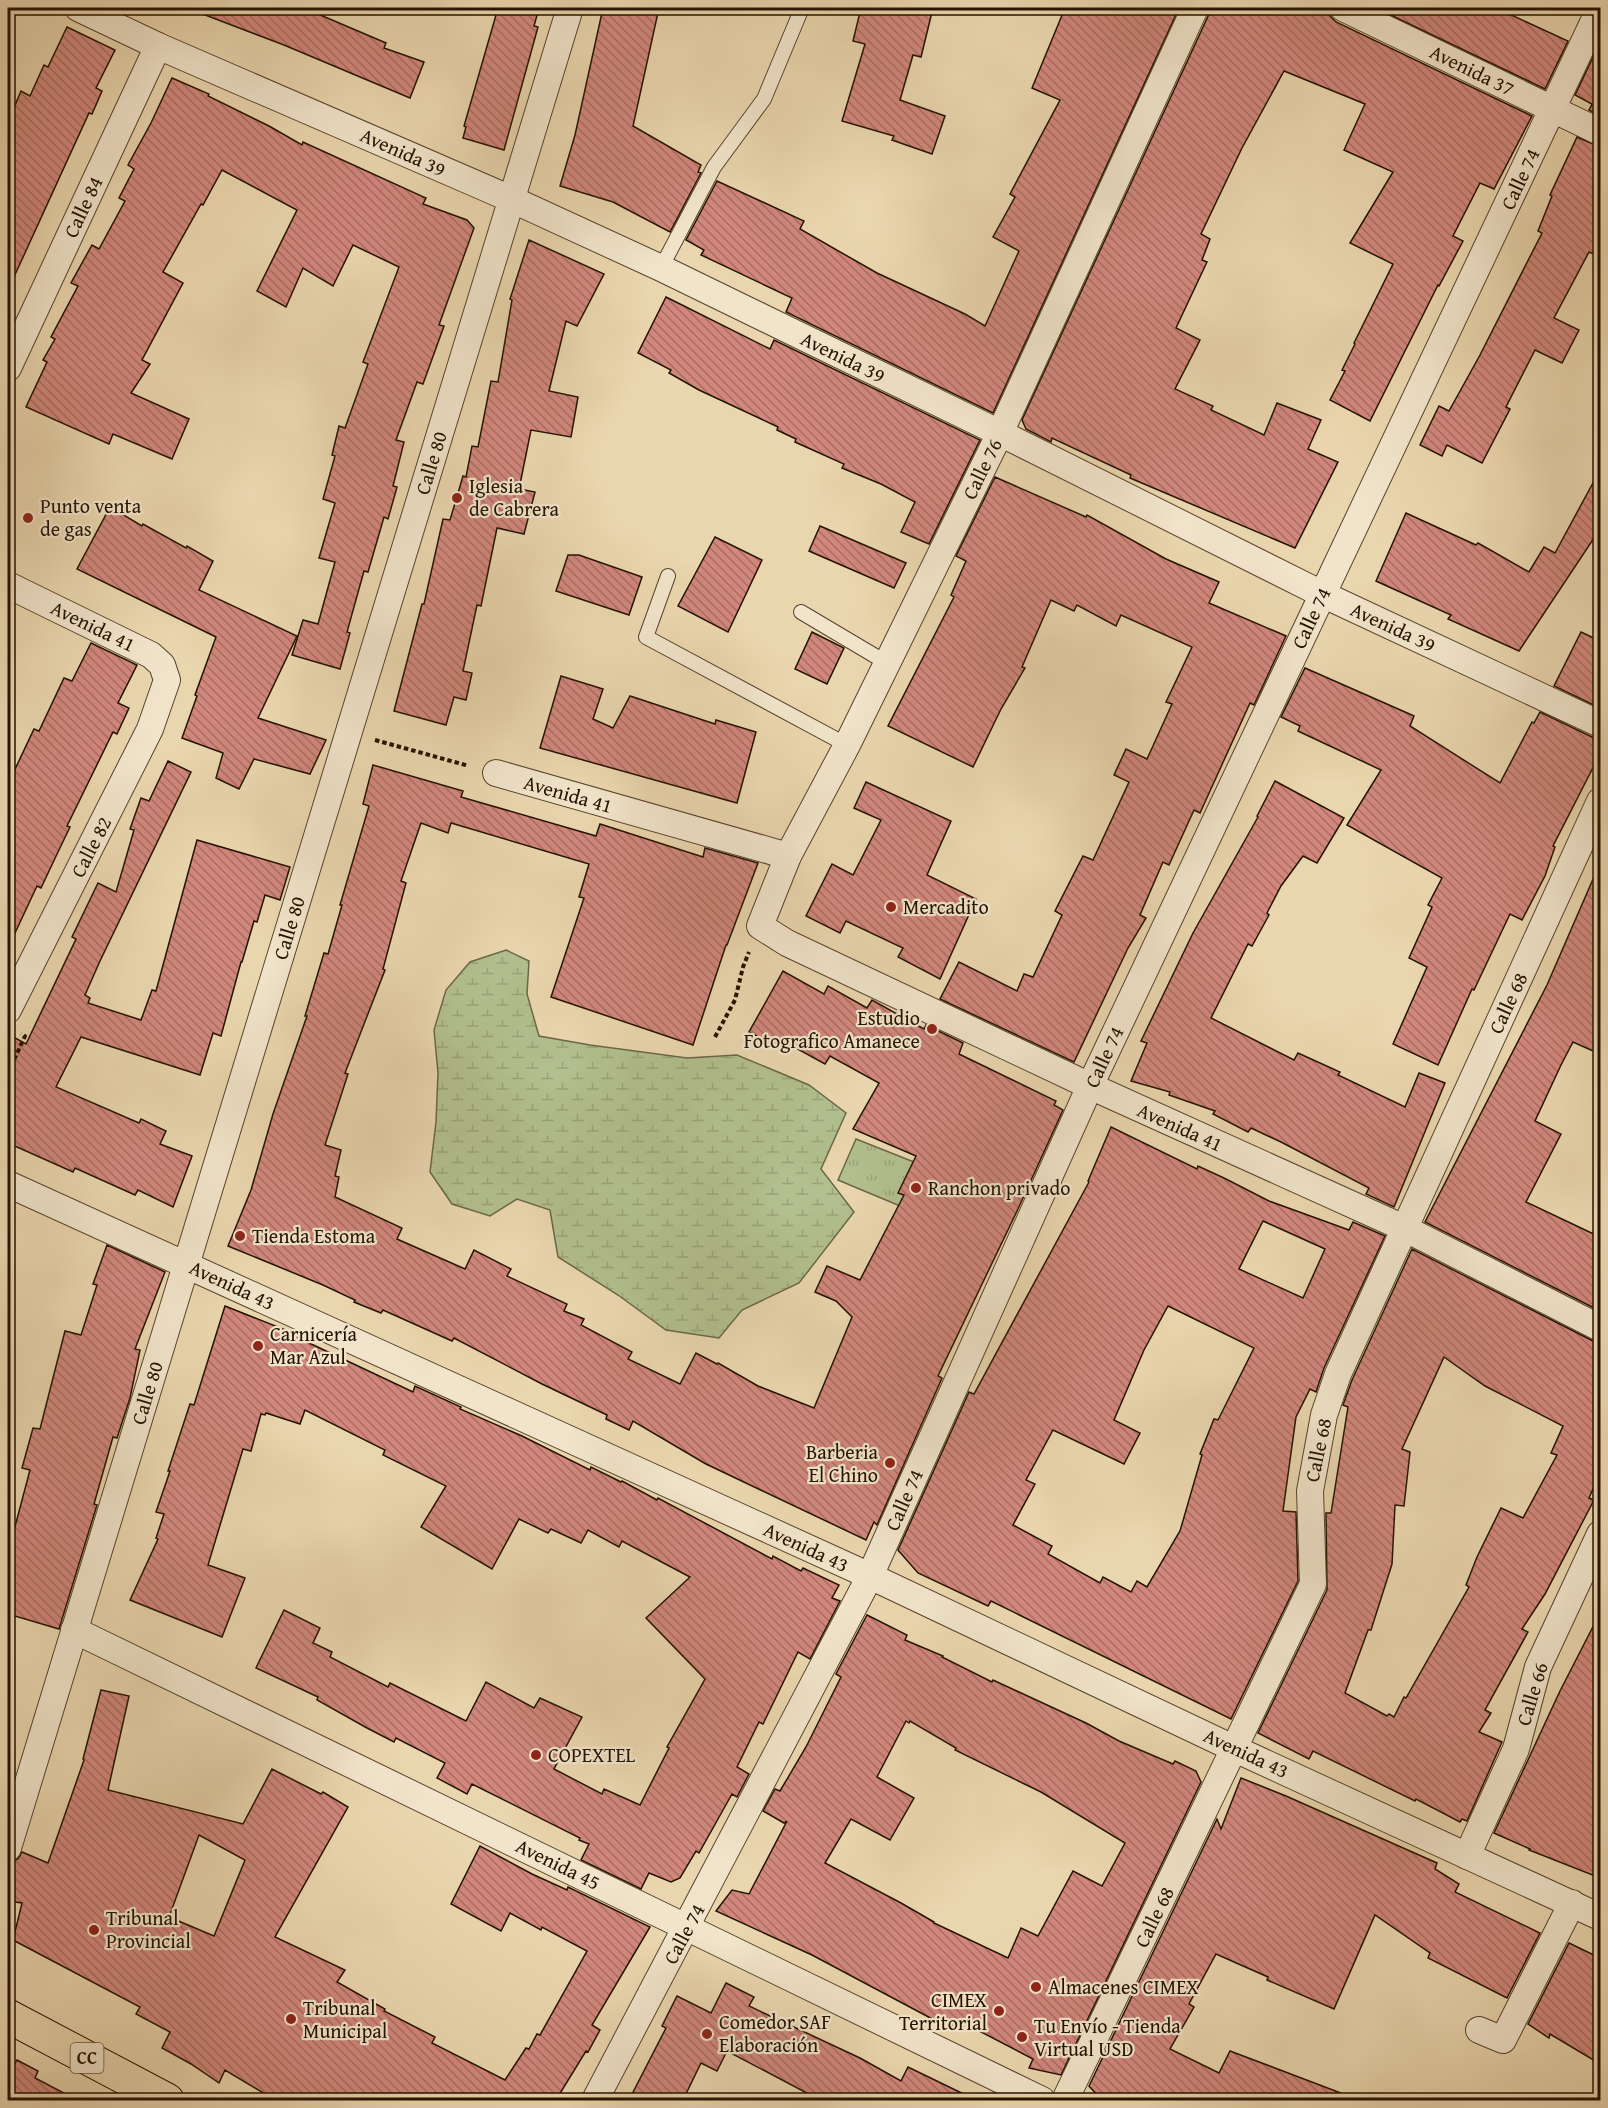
<svg xmlns="http://www.w3.org/2000/svg" width="1608" height="2108" font-family="'Gentium Book Plus',serif">
  <style>
    .grass { fill: url(#grass-tufts); stroke: #6b6848; stroke-width: 1.5 }
    .wetland { fill: url(#wetland-marsh); stroke: #6b6848; stroke-width: 1.5 }
    .building { fill: url(#building-back-hatch); stroke: #241201; stroke-width: 1.5; fill-rule: evenodd }
    .lines { fill: none; stroke-linecap: round; stroke-linejoin: round }
    .service-casing { stroke: #56432c; stroke-width: 16 }
    .minor-casing { stroke: #56432c; stroke-width: 28 }
    .primary-casing { stroke: #241201; stroke-width: 35 }
    .path { stroke: #241201; stroke-width: 4; stroke-dasharray: 4.5 3; stroke-linecap: butt }
    .service { stroke: #f1e4ca; stroke-width: 14 }
    .minor { stroke: #f1e4ca; stroke-width: 26 }
    .primary { stroke: #ead6ae; stroke-width: 33 }
    .poi-dot { fill: #8f2418; stroke: #f1e4ca; stroke-width: 2 }
    .labels { text-anchor: middle; stroke-width: 4.5; stroke-linejoin: round; paint-order: stroke }
    .shield { fill: #f1e4ca; stroke: #62513d; stroke-width: 1.5 }
    .shield-label { font-size: 18px; font-weight: bold; fill: #241201 }
    .street-label { font-size: 20px; fill: #241201; stroke: #f1e4ca }
    .poi-label { font-size: 20px; fill: #241201; stroke: #f1e4ca; text-anchor: start }
  </style>
  <defs>
    <pattern id="grass-tufts" width="24" height="20" patternUnits="userSpaceOnUse" patternTransform="scale(1.5)"><rect width="24" height="20" fill="#b2bf8e"/><path d="M3 7l-1-3M5 7V3M7 7l1-3M15 17l-1-3M17 17v-4M19 17l1-3" fill="none" stroke="#99a379"/></pattern>
    <pattern id="wetland-marsh" width="20" height="14" patternUnits="userSpaceOnUse" patternTransform="scale(1.5)"><rect width="20" height="14" fill="#b2bf8e"/><path d="M1 5h8M5 5V1M11 12h8M15 12V8" fill="none" stroke="#99a379"/></pattern>
    <pattern id="building-back-hatch" width="6" height="6" patternUnits="userSpaceOnUse" patternTransform="scale(1.5)"><rect width="6" height="6" fill="#d1877c"/><path d="M-1 5l2 2M0 0l6 6M5-1l2 2" fill="none" stroke="#a96d63"/></pattern>
  </defs>
  <rect width="100%" height="100%" fill="#ead6ae"/>
  <filter id="stains"><feTurbulence type="fractalNoise" baseFrequency=".00333" numOctaves="4"/><feColorMatrix values="0 0 0 0 .2 0 0 0 0 .09 0 0 0 0 .02 0 0 0 .5 -.17"/></filter>
  <radialGradient id="worn" r=".72"><stop offset=".6" stop-color="#630" stop-opacity="0"/><stop offset="1" stop-color="#630" stop-opacity=".3"/></radialGradient>
  <polygon class="grass" points="856,1139 944,1174 924,1216 838,1180"/>
  <polygon class="wetland" points="506,950 529,961 527,994 539,1036 590,1045 687,1058 737,1055 809,1085 846,1113 821,1169 854,1212 799,1283 742,1310 719,1338 666,1330 618,1295 558,1257 550,1210 517,1199 490,1216 452,1204 430,1172 436,1122 438,1073 434,1030 446,990 470,962"/>
  <g class="building">
    <polygon points="192,8 304,8 386,43 384,48 424,62 410,98 284,45 192,10"/>
    <polygon points="498,8 539,8 534,26 538,27 504,150 463,138 466,127 464,126"/>
    <polygon points="603,8 659,8 633,126 701,165 698,172 701,173 670,232 613,202 560,186 575,135"/>
    <polygon points="861,8 933,8 921,57 913,55 900,100 945,116 932,154 892,140 894,136 842,121 865,44 853,41"/>
    <polygon points="1065,8 1179,8 993,413 786,312 792,298 701,255 704,250 686,240 717,181 804,221 800,229 877,273 965,314 985,326 1019,251 993,237 1015,197 1010,194 1060,100 1032,88"/>
    <polygon points="1210,8 1328,8 1330,16 1336,22 1532,116 1494,189 1480,183 1453,236 1463,241 1439,286 1438,285 1370,421 1330,400 1345,371 1342,370 1355,344 1354,343 1393,264 1350,243 1393,172 1344,150 1365,104 1284,71 1242,148 1201,234 1210,239 1202,260 1207,262 1176,328 1200,340 1175,389 1213,406 1211,410 1264,435 1277,403 1321,420 1308,449 1338,462 1295,548 1130,478 1131,475 1052,438 1051,442 1026,429 1022,420 1209,14"/>
    <polygon points="1376,8 1496,8 1568,41 1545,89"/>
    <polygon points="67,27 115,50 96,88 102,91 92,114 89,113 8,290 8,122 21,91 30,96 44,65 48,67"/>
    <polygon points="1595,53 1600,56 1600,116 1589,110 1592,104 1575,95"/>
    <polygon points="172,78 209,94 208,96 269,126 302,145 303,142 426,198 423,204 467,220 474,228 439,325 444,326 423,384 417,382 396,440 404,442 393,486 397,487 388,519 384,517 368,572 364,571 347,632 350,633 340,669 292,655 303,620 318,624 335,562 319,558 335,503 323,499 335,456 332,455 339,426 345,428 368,364 363,362 399,267 353,245 333,286 303,268 286,307 257,291 297,210 222,170 203,205 201,204 163,272 183,283 142,360 150,364 131,393 189,419 172,459 113,434 109,444 26,407 47,362 43,360 55,339 51,337 78,286 71,283 92,245 99,249 125,201 119,198 134,169 128,165 151,123"/>
    <polygon points="1577,137 1600,147 1600,257 1589,252 1554,318 1579,330 1562,363 1535,350 1506,407 1510,409 1482,463 1447,445 1442,456 1420,445 1439,406 1449,411 1480,355 1542,233 1538,231 1552,196 1550,195"/>
    <polygon points="529,240 604,274 577,326 566,321 549,391 578,397 571,437 531,430 519,489 535,492 524,534 497,528 481,606 477,605 463,671 472,673 466,700 454,697 446,725 394,711 422,604 424,604 443,519 450,520 463,476 466,477 472,446 478,447 491,381 498,382 512,300 510,299"/>
    <polygon points="666,297 770,349 774,340 980,440 929,544 901,532 915,502 881,484 842,468 844,464 795,442 796,439 777,430 778,427 699,390 669,373 671,370 638,353"/>
    <polygon points="1600,470 1600,529 1519,651 1448,619 1451,615 1376,581 1406,513 1476,545 1478,543 1529,572 1544,547 1555,553"/>
    <polygon points="995,477 1086,517 1087,515 1166,559 1219,582 1209,603 1286,636 1254,705 1250,703 1200,813 1194,810 1169,865 1163,862 1140,915 1146,918 1128,948 1074,1062 940,999 959,962 1017,991 1024,974 1033,977 1062,915 1055,911 1083,856 1093,860 1129,782 1114,775 1126,749 1147,759 1172,704 1166,702 1192,647 1121,615 1116,626 1077,605 1074,611 1051,600 1022,667 1025,668 1001,709 973,767 888,726 954,597 951,595 966,561 956,556"/>
    <polygon points="110,507 142,526 143,524 186,548 187,546 213,561 199,590 297,636 258,718 326,740 310,774 254,759 239,789 216,778 223,753 182,738 197,696 195,695 216,637 77,569"/>
    <polygon points="820,526 906,563 894,588 809,551"/>
    <polygon points="715,537 762,560 728,632 678,606"/>
    <polygon points="568,555 579,555 642,577 629,615 556,591"/>
    <polygon points="812,632 844,648 827,684 795,669"/>
    <polygon points="1581,632 1600,641 1600,708 1554,686"/>
    <polygon points="91,643 137,665 118,703 129,708 117,734 113,732 67,826 70,827 58,852 41,888 37,886 8,948 8,784 34,729 39,731 64,678 72,681"/>
    <polygon points="1305,668 1414,716 1410,726 1500,783 1532,722 1534,723 1540,712 1594,738 1600,739 1600,754 1553,846 1555,847 1545,876 1522,920 1510,914 1474,990 1472,989 1438,1065 1393,1044 1427,967 1409,958 1432,907 1428,905 1442,878 1347,825 1381,770 1298,731 1300,726 1281,717"/>
    <polygon points="561,676 603,689 593,719 613,728 630,696 715,724 716,720 756,732 737,803 540,748"/>
    <polygon points="168,761 191,772 100,961 85,995 90,998 88,1003 141,1020 152,990 156,991 197,840 290,867 280,900 265,895 257,922 254,921 242,962 241,962 221,1036 213,1033 200,1075 81,1037 56,1087 139,1123 141,1119 166,1131 160,1144 192,1156 173,1207 138,1190 135,1195 75,1168 73,1172 8,1143 8,1034 26,1044 76,939 72,937 98,883 116,892 134,830 130,829 141,798 149,801"/>
    <polygon points="373,765 463,791 461,797 596,836 600,824 703,857 705,848 758,863 727,945 726,945 693,1045 551,997 584,898 579,897 589,864 451,823 448,833 421,823 401,881 406,883 383,969 385,970 345,1073 348,1074 325,1145 341,1150 335,1176 339,1177 335,1197 402,1228 397,1239 465,1269 474,1250 511,1269 507,1276 567,1304 564,1311 584,1319 581,1325 632,1352 628,1359 680,1384 696,1353 717,1364 718,1363 758,1386 814,1408 852,1317 836,1301 815,1292 827,1266 860,1280 904,1195 898,1193 916,1156 853,1129 879,1083 830,1056 825,1064 785,1042 781,1049 749,1032 783,971 824,994 828,986 867,1008 872,1000 924,1029 926,1025 963,1043 959,1054 1056,1101 1054,1105 1063,1110 1018,1209 938,1376 942,1378 877,1525 874,1522 866,1540 706,1464 633,1421 629,1430 606,1419 607,1415 542,1384 454,1338 452,1341 383,1310 381,1313 354,1302 355,1300 323,1285 228,1246 251,1190 273,1114 307,1016 305,1016 324,953 328,954 342,905 340,905 369,806 363,804"/>
    <polygon points="1275,781 1344,818 1317,863 1303,856 1281,886 1267,913 1269,915 1252,946 1248,944 1211,1018 1294,1060 1298,1053 1340,1072 1338,1075 1405,1107 1419,1073 1445,1083 1394,1207 1366,1194 1369,1188 1281,1142 1251,1128 1248,1132 1213,1114 1215,1111 1169,1095 1170,1092 1131,1081 1147,1043 1141,1041 1193,933 1258,817 1257,816"/>
    <polygon points="866,782 951,821 927,875 976,899 940,979 898,957 903,948 846,921 840,933 806,916 832,864 853,875 881,820 854,808"/>
    <polygon points="1600,863 1600,1054 1573,1042 1561,1065 1535,1121 1561,1134 1526,1202 1600,1237 1600,1311 1425,1222 1547,985"/>
    <path d="M1111,1127L1197,1169L1198,1166L1224,1178L1269,1201L1349,1230L1353,1222L1385,1236L1324,1368L1316,1392L1310,1389L1296,1417L1283,1511L1296,1512L1298,1581L1231,1719L991,1601L988,1606L918,1573L898,1550L969,1392L974,1394L1089,1182L1088,1181ZM1263,1221L1325,1249L1303,1298L1239,1269ZM1168,1306L1254,1348L1218,1420L1214,1419L1200,1454L1202,1455L1180,1531L1147,1587L1137,1581L1131,1592L1103,1577L1100,1583L1048,1554L1052,1546L1013,1525L1035,1484L1026,1480L1053,1430L1124,1464L1140,1433L1114,1420L1144,1350Z"/>
    <polygon points="107,1245 165,1272 135,1349 140,1350 130,1398 117,1438 113,1437 94,1504 97,1505 59,1629 8,1614 8,1553 30,1470 22,1468 33,1428 40,1429 65,1331 81,1335 97,1285 93,1284"/>
    <path d="M1412,1249L1593,1341L1600,1343V1473L1589,1498L1594,1500L1545,1594L1522,1629L1528,1632L1485,1710L1491,1713L1479,1732L1502,1742L1467,1821L1462,1819L1460,1822L1416,1799L1415,1801L1313,1751L1309,1759L1258,1733L1327,1590L1326,1513H1331L1348,1407L1343,1405L1352,1380ZM1444,1357L1485,1386L1563,1426L1551,1453L1557,1455L1523,1518L1501,1508L1477,1557L1466,1585L1469,1587L1406,1698L1404,1697L1394,1717L1389,1714L1387,1716L1345,1693L1368,1630H1371L1392,1564L1395,1505L1404,1506L1410,1452L1402,1449Z"/>
    <polygon points="225,1306 308,1339 307,1342 413,1392 415,1386 461,1407 460,1409 522,1436 590,1470 591,1467 621,1482 622,1481 657,1500 658,1498 772,1559 773,1556 801,1571 803,1568 839,1585 832,1598 840,1601 810,1659 798,1652 763,1724 759,1722 737,1767 749,1774 737,1797 732,1794 699,1853 696,1851 680,1878 671,1882 649,1873 641,1889 581,1860 589,1844 579,1840 580,1838 472,1784 467,1794 437,1778 445,1763 396,1738 394,1742 367,1728 317,1700 318,1697 256,1668 284,1610 320,1628 313,1643 332,1652 330,1657 388,1687 390,1683 466,1721 486,1682 534,1708 540,1698 582,1717 554,1769 602,1794 604,1789 640,1805 669,1748 667,1747 705,1679 646,1618 690,1577 622,1541 619,1547 588,1530 581,1543 551,1529 548,1533 519,1519 492,1569 421,1527 446,1486 383,1455 385,1450 305,1410 300,1424 266,1413 265,1415 261,1414 251,1451 243,1449 208,1565 245,1578 222,1637 130,1600 158,1539 156,1538 164,1514 156,1512 170,1471 168,1471 190,1404 194,1405"/>
    <polygon points="1600,1613 1600,1878 1529,1850 1530,1849 1494,1833 1560,1691"/>
    <path d="M867,1615L907,1635L905,1640L943,1656L942,1657L992,1682L993,1680L1086,1723L1119,1741L1173,1764L1175,1761L1196,1771L1201,1782L1061,2075L1029,2068L1033,2059L964,2023L961,2031L938,2018L936,2021L812,1955L716,1911L732,1890L749,1894L787,1821L784,1823L763,1811L775,1789L780,1791L806,1747L841,1677L836,1674ZM906,1721L909,1723L910,1721L956,1748L955,1750L1041,1792L1125,1843L1102,1886L1073,1871L1038,1936L1021,1928L1008,1958L934,1923V1922L901,1903L825,1863L851,1819L890,1840L914,1798L877,1777Z"/>
    <path d="M101,1690L129,1696L108,1790L243,1824L272,1769L321,1794L323,1792L348,1807L275,1937L345,1970L337,1982L385,2009L384,2011L435,2037L432,2043L505,2080L526,2048L529,2049L537,2034L540,2035L587,1951L542,1927L541,1930L510,1913L501,1931L451,1904L480,1846L532,1874L567,1890L568,1887L650,1927L592,2025L600,2030L588,2052L586,2051L556,2100H275L225,2070L219,2083L191,2064L162,2048L170,2032L136,2014L140,2007L13,1940L22,1903L8,1901V1863L18,1859L22,1852L48,1863L84,1760L83,1759ZM199,1835L245,1860L214,1936L169,1917Z"/>
    <polygon points="1241,1778 1286,1796 1437,1863 1435,1869 1459,1884 1455,1892 1540,1933 1507,1998 1428,1958 1430,1953 1375,1915 1334,2009 1267,1980 1268,1977 1216,1954 1189,2004 1194,2007 1170,2049 1219,2073 1230,2051 1354,2098 1354,2100 1102,2100 1089,2086 1217,1819 1221,1829"/>
    <polygon points="1569,1943 1600,1958 1600,2064 1550,2034 1549,2038 1528,2024"/>
    <polygon points="726,1983 754,1997 749,2006 860,2058 901,2081 908,2067 976,2100 820,2100 727,2051 717,2071 701,2063 683,2100 629,2100 666,2028 662,2026 677,1996 711,2013"/>
    <polygon points="17,2060 38,2071 35,2078 77,2100 8,2100 8,2064 13,2067"/>
  </g>
  <g class="lines">
    <g class="service-casing">
      <g id="service">
        <polyline points="661,268 714,167 764,99 802,8"/>
        <polyline points="668,576 646,637 847,745"/>
        <polyline points="801,612 887,663"/>
      </g>
    </g>
    <g class="minor-casing">
      <g id="minor">
        <polyline points="78,8 158,46 511,199 661,268 1000,433 1322,594 1600,724"/>
        <polyline points="1195,8 1000,433 847,745 788,856 760,926 787,943 1090,1086 1404,1228 1600,1328"/>
        <polyline points="1343,8 1600,132"/>
        <polyline points="8,368 158,46"/>
        <polyline points="8,585 151,655 162,665 167,680 150,729 8,1010"/>
        <polyline points="496,773 788,856"/>
        <polyline points="8,1184 870,1576 1235,1749 1600,1917"/>
        <polyline points="74,1630 1042,2100"/>
        <polyline points="8,1848 570,8"/>
        <polyline points="1467,1856 1516,1749 1538,1667 1600,1534"/>
        <polyline points="1479,2030 1503,2040 1572,1903"/>
        <polyline points="595,2100 870,1576 1090,1086 1600,8"/>
        <polyline points="1065,2100 1313,1584 1310,1491 1324,1415 1338,1374 1600,801"/>
      </g>
    </g>
    <g class="primary-casing">
      <polyline id="primary" points="8,2016 167,2100"/>
    </g>
    <g class="path">
      <polyline points="375,740 469,766"/>
      <polyline points="715,1037 735,1000 743,967 749,952"/>
      <polyline points="8,1073 25,1036 21,1034"/>
    </g>
    <use href="#service" class="service"/>
    <use href="#minor" class="minor"/>
    <use href="#primary" class="primary"/>
  </g>
  <g class="poi-dot">
    <circle cx="457" cy="498" r="6"/>
    <circle cx="28" cy="518" r="6"/>
    <circle cx="891" cy="907" r="6"/>
    <circle cx="932" cy="1029" r="6"/>
    <circle cx="916" cy="1188" r="6"/>
    <circle cx="240" cy="1236" r="6"/>
    <circle cx="258" cy="1346" r="6"/>
    <circle cx="890" cy="1463" r="6"/>
    <circle cx="536" cy="1755" r="6"/>
    <circle cx="94" cy="1930" r="6"/>
    <circle cx="1036" cy="1987" r="6"/>
    <circle cx="999" cy="2011" r="6"/>
    <circle cx="291" cy="2019" r="6"/>
    <circle cx="707" cy="2034" r="6"/>
    <circle cx="1022" cy="2037" r="6"/>
  </g>
  <g class="labels">
    <rect class="shield" x="70.5" y="2043" width="33" height="30" rx="4.5"/>
    <g class="shield-label">
      <text x="87" y="2064">CC</text>
    </g>
    <g class="street-label">
      <text transform="translate(1472 70) rotate(26)" y="7">Avenida 37</text>
      <text transform="translate(403 152) rotate(24)" y="7">Avenida 39</text>
      <text transform="translate(1520 179) rotate(-65)" y="7">Calle 74</text>
      <text transform="translate(83 207) rotate(-65)" y="7">Calle 84</text>
      <text transform="translate(843 357) rotate(26)" y="7">Avenida 39</text>
      <text transform="translate(431 463) rotate(-73)" y="7">Calle 80</text>
      <text transform="translate(982 469) rotate(-64)" y="7">Calle 76</text>
      <text transform="translate(1311 618) rotate(-65)" y="7">Calle 74</text>
      <text transform="translate(93 626) rotate(26)" y="7">Avenida 41</text>
      <text transform="translate(1393 627) rotate(25)" y="7">Avenida 39</text>
      <text transform="translate(568 794) rotate(16)" y="7">Avenida 41</text>
      <text transform="translate(91 847) rotate(-63)" y="7">Calle 82</text>
      <text transform="translate(289 928) rotate(-73)" y="7">Calle 80</text>
      <text transform="translate(1508 1003) rotate(-65)" y="7">Calle 68</text>
      <text transform="translate(1104 1057) rotate(-65)" y="7">Calle 74</text>
      <text transform="translate(1180 1127) rotate(24)" y="7">Avenida 41</text>
      <text transform="translate(232 1285) rotate(25)" y="7">Avenida 43</text>
      <text transform="translate(147 1393) rotate(-73)" y="7">Calle 80</text>
      <text transform="translate(1318 1450) rotate(-78)" y="7">Calle 68</text>
      <text transform="translate(904 1500) rotate(-66)" y="7">Calle 74</text>
      <text transform="translate(806 1547) rotate(25)" y="7">Avenida 43</text>
      <text transform="translate(1532 1694) rotate(-73)" y="7">Calle 66</text>
      <text transform="translate(1246 1753) rotate(25)" y="7">Avenida 43</text>
      <text transform="translate(558 1864) rotate(26)" y="7">Avenida 45</text>
      <text transform="translate(1154 1917) rotate(-64)" y="7">Calle 68</text>
      <text transform="translate(684 1934) rotate(-62)" y="7">Calle 74</text>
    </g>
    <g class="poi-label">
      <text x="469" y="493">Iglesia<tspan x="469" dy="23">de Cabrera</tspan></text>
      <text x="40" y="513">Punto venta<tspan x="40" dy="23">de gas</tspan></text>
      <text x="903" y="914">Mercadito</text>
      <text x="920" y="1025" text-anchor="end">Estudio<tspan x="920" dy="23">Fotografico Amanece</tspan></text>
      <text x="928" y="1195">Ranchon privado</text>
      <text x="252" y="1243">Tienda Estoma</text>
      <text x="270" y="1341">Carnicería<tspan x="270" dy="23">Mar Azul</tspan></text>
      <text x="878" y="1459" text-anchor="end">Barberia<tspan x="878" dy="23">El Chino</tspan></text>
      <text x="548" y="1762">COPEXTEL</text>
      <text x="106" y="1925">Tribunal<tspan x="106" dy="23">Provincial</tspan></text>
      <text x="1048" y="1994">Almacenes CIMEX</text>
      <text x="987" y="2007" text-anchor="end">CIMEX<tspan x="987" dy="23">Territorial</tspan></text>
      <text x="303" y="2015">Tribunal<tspan x="303" dy="23">Municipal</tspan></text>
      <text x="719" y="2029">Comedor SAF<tspan x="719" dy="23">Elaboración</tspan></text>
      <text x="1034" y="2033">Tu Envío - Tienda<tspan x="1034" dy="23">Virtual USD</tspan></text>
    </g>
  </g>
  <rect width="1608" height="2108" fill="none" stroke="#ead6ae" stroke-width="30"/>
  <rect x="9" y="9" width="1590" height="2090" fill="none" stroke="#241201" stroke-width="3"/>
  <rect x="15" y="15" width="1578" height="2078" fill="none" stroke="#241201" stroke-width="1.5"/>
  <rect width="100%" height="100%" filter="url(#stains)"/>
  <rect width="100%" height="100%" fill="url(#worn)"/>
</svg>
